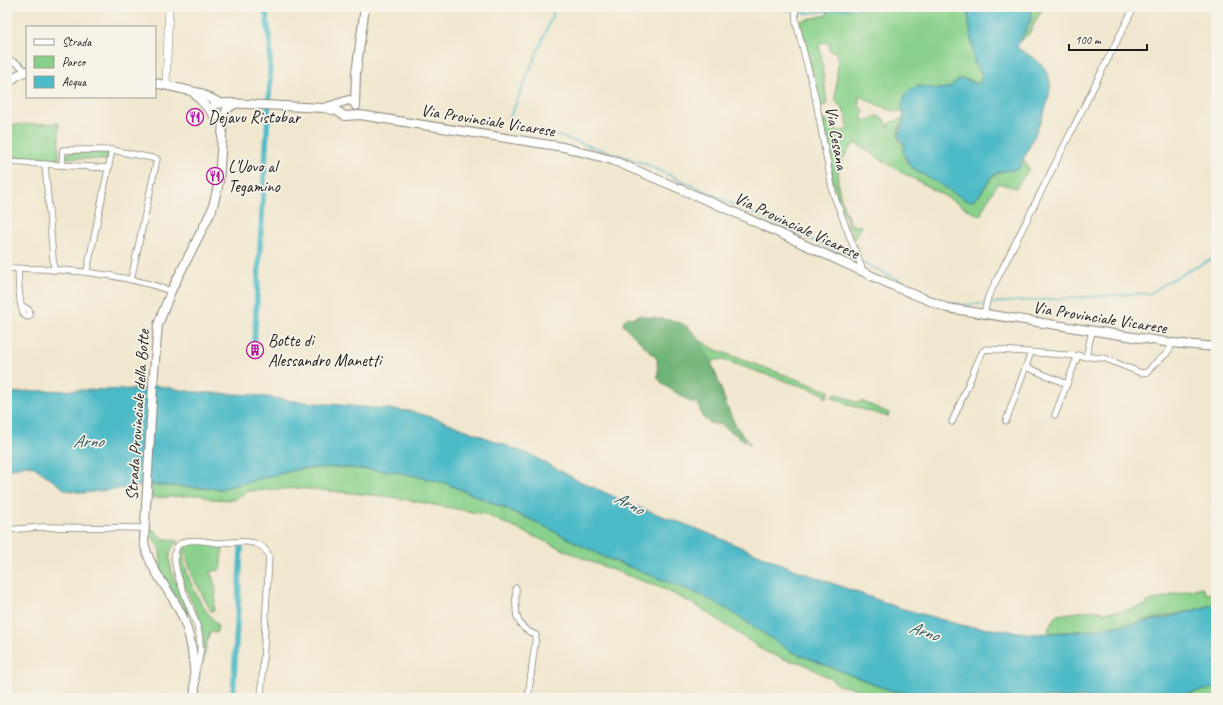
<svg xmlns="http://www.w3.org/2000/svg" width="1223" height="705" font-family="Caveat,sans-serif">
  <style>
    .green { fill: #89d18b; stroke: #527654 }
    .forest { fill: #6eb377; stroke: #45684a }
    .water { fill: #4dbac7; stroke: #346b72 }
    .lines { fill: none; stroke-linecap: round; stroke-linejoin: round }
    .stream { stroke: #4dbac7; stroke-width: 1.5 }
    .canal { stroke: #4dbac7; stroke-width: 5.5 }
    .minor-casing { stroke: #868276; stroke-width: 7 }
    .tertiary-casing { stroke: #868276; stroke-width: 8 }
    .secondary-casing { stroke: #868276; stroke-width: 10 }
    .minor { stroke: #fff; stroke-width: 5.5 }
    .tertiary { stroke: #fff; stroke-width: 7 }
    .secondary { stroke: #fff; stroke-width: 8 }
    .labels { text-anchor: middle; stroke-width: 3.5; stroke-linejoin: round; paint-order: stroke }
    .poi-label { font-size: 17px; fill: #1c1c1c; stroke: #f7f3e8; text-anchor: start }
    .street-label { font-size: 17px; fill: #1c1c1c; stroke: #f7f3e8 }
    .water-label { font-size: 18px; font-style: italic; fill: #305b60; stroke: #f7f3e8 }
  </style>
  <rect width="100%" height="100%" fill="#f7f3e8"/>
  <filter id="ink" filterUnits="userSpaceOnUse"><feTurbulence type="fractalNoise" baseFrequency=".025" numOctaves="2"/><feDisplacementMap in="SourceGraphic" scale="8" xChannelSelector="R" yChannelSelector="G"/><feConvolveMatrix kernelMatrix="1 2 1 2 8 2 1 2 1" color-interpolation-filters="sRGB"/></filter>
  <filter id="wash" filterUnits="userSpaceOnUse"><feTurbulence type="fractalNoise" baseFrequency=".012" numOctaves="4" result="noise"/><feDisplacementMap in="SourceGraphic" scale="16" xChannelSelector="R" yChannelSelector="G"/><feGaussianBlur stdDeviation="0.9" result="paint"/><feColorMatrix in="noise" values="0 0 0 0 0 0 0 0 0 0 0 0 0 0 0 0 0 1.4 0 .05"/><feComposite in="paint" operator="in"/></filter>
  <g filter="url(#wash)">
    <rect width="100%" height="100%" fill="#f1e7cf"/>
    <g class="green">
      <path d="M828,7H848L850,9L872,7H967L975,65L982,75L979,84L966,79L948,88L938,89L919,86L906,93L902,112L889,110L859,96V106L864,111L861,120H870L877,116L884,119L889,127L890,123L904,118L898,131L899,141L905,146C904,153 903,160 910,166C922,178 963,188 980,195C983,189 993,175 998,173C1011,166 1015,178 1023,159L1029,169L1016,188L998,183L986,203L980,216L893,167L855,143C828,171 838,192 850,223L855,226H862L854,239L834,187L822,120L832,122L836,129L841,132L848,129C847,116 844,109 835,100L838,62L836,53L829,50V43L822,42L819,46L821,54L827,104L819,107L800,21L827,15L828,11L824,8Z"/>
      <polygon points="1032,7 1043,7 1029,34 1020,41 1031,19"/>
      <polygon points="59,123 59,159 7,157 7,125"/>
      <polygon points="109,152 108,160 66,158 67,153"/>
      <polygon points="698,339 716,350 829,391 826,399 822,393 720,359 711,362"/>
      <path d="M834,394C844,394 851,402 860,403L861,401L889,413L888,417C870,411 848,406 832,397Z"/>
      <polygon points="338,467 397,472 445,483 536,522 604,557 701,595 732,612 791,651 889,690 933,698 877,698 867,696 858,689 838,685 831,679 802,663 787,660 766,652 699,607 664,589 589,561 484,514 391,497 299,488 248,491 234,500 211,499 201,495 152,498 152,485 220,489 299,469"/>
      <path d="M148,528H152L162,538L179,541C157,553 181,593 188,610V615L161,574L160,549L148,531Z"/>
      <polygon points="191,542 224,544 221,559 221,568 218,571 217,570 211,572 216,589 214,610 211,611 194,579 188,562 185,545"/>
      <path d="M184,544C181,565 193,591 205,609C207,613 217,624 218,626L216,633L210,632C206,641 206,652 203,663C203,650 204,637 201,625C193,599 174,575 179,548Z"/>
      <path d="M1202,587L1206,594L1216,592V604C1161,619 1107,630 1050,633L1048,629L1057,615L1094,610L1101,612L1122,611L1147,605V602Z"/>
      <polygon points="1216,688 1216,698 1163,698"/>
    </g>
    <path class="forest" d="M639,315C655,320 671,317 686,326C710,342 720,392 732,418C736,428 745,437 751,445L720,424H711L702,417L698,403L691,402L664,385L658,378L657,359L623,325L624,320L629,317L634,318Z"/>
    <g class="water">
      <path d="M967,7H1032L1031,19L1017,47C1025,54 1035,57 1042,65C1045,70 1049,76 1050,82C1053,102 1028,149 1019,168C1011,173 1003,168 995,174C987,181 983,194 972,201L965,200L910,166L903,152L905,146L898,136L904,119L902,105L906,93L910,89L919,86L938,89L948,88L961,78L979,84L982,74L975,65Z"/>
      <polygon points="153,385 193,392 253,395 293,401 410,411 438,419 533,456 575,479 635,506 695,528 796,570 900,608 965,626 1035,634 1084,631 1162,619 1216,604 1216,688 1163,698 933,698 889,690 790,651 732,612 701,595 604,557 536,522 498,505 445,483 397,472 338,467 299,469 220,489 152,485 83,493 66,490 33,466 26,465 7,470 7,394 28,391 141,389"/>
    </g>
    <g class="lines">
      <g class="stream">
        <polyline points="556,7 508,122 519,128 540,130 643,163 856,260"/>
        <polyline points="772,7 806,13 872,7"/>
        <polyline points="861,262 946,302 963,305 984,304"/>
        <polyline points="988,303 1151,293 1169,281 1216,257"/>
      </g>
      <g class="canal">
        <polyline points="254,346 270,82 270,43 265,7"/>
        <polyline points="233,698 241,548"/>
      </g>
    </g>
  </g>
  <g filter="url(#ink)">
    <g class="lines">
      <g class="minor-casing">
        <g id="minor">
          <polyline points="795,7 796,22 815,96 833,193 863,271"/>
          <polyline points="7,59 18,64 26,71"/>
          <polyline points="7,162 109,168"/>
          <polyline points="45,164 54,270"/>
          <polyline points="62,165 63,150 112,150 157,159 131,280"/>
          <path d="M7,268C63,269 118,272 171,291"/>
          <path d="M18,268C19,283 18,301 24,315L28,317L30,315L29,310L21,305"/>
          <polyline points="87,271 112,150"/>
          <polyline points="984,314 988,297 1132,11"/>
          <polyline points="1086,357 1092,331"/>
          <polyline points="1026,367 1067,384"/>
          <polyline points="1055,415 1078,355"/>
          <polyline points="1006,421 1031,352"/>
          <path d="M952,422L979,359L983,351L987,349L1104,358L1141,373L1148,372C1154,359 1168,359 1172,343"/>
          <polyline points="7,530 42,527 144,528"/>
          <path d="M516,588C516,610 512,626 536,635L528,698"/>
          <path d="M195,673C201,658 202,642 197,626C192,609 167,563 177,547C179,544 183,542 187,541C197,539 208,542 218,543C229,543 242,540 254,543C261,545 267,549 269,557L261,698"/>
        </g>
      </g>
      <g class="tertiary-casing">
        <polyline id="tertiary" points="166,85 169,7"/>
      </g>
      <g class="secondary-casing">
        <g id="secondary">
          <polyline points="155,83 200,93 220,103"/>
          <polyline points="7,84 18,75 27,71"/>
          <polyline points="193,92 214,115 220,118 226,113"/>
          <polyline points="355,104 356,73 365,7"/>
          <polyline points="327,107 349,100 354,102 356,106"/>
          <polyline points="213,114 212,110 215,104 227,103 324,108 337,111 345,116 360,115 563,147 612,160 725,208 896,287 947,308 1172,343 1216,347"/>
          <path d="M195,698C195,667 193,633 177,606C165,584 148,566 144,541L153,385L158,325L171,291L212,210L219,182L223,121L227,109L236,103"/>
        </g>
      </g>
      <use href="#minor" class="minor"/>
      <use href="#tertiary" class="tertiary"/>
      <use href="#secondary" class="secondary"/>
    </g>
  </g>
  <defs>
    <g id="restaurant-ring" transform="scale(0.9)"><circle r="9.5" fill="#f7f3e8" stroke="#b5179e" stroke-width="1.5"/><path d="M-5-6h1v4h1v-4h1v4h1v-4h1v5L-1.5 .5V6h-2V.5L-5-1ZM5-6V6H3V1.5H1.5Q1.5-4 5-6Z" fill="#b5179e"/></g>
    <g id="building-ring" transform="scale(0.9)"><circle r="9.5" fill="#f7f3e8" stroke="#b5179e" stroke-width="1.5"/><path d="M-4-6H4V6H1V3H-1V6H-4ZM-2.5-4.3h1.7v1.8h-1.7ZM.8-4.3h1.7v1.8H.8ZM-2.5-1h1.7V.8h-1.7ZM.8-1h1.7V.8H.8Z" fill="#b5179e"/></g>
  </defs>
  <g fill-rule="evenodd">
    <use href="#restaurant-ring" x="195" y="117"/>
    <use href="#restaurant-ring" x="215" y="176"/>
    <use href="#building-ring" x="255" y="350"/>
  </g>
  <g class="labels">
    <g class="poi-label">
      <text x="208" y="123">Dejavu Ristobar</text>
      <text x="228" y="172">L'Uovo al<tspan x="228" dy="20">Tegamino</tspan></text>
      <text x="268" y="346">Botte di<tspan x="268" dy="20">Alessandro Manetti</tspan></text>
    </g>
    <g class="street-label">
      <text transform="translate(488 120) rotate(9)" y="6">Via Provinciale Vicarese</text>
      <text transform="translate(837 138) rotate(80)" y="6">Via Cesana</text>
      <text transform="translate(797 225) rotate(25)" y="6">Via Provinciale Vicarese</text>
      <text transform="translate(1100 317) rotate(9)" y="6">Via Provinciale Vicarese</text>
      <text transform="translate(137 415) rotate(-86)" y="6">Strada Provinciale della Botte</text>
    </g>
    <g class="water-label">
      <text x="88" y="447">Arno</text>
      <text transform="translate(629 503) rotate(27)" y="6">Arno</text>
      <text transform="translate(924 631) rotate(18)" y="6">Arno</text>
    </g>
  </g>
  <rect width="1223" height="705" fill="none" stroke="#f7f3e8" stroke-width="24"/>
  <rect x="26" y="26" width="130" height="72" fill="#f7f3e8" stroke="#9f9d96"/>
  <rect x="34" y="39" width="20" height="6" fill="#ffffff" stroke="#9f9d96"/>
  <text x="62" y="46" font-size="12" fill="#1c1c1c">Strada</text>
  <rect x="34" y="56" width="20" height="12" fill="#89d18b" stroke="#9f9d96"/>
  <text x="62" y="66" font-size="12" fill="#1c1c1c">Parco</text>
  <rect x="34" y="76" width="20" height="12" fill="#4dbac7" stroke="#9f9d96"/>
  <text x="62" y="86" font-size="12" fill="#1c1c1c">Acqua</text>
  <path d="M1069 44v6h78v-6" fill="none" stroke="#1c1c1c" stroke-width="2"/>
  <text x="1075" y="44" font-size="12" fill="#1c1c1c" stroke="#f7f3e8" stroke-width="3" paint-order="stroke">100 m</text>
</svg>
